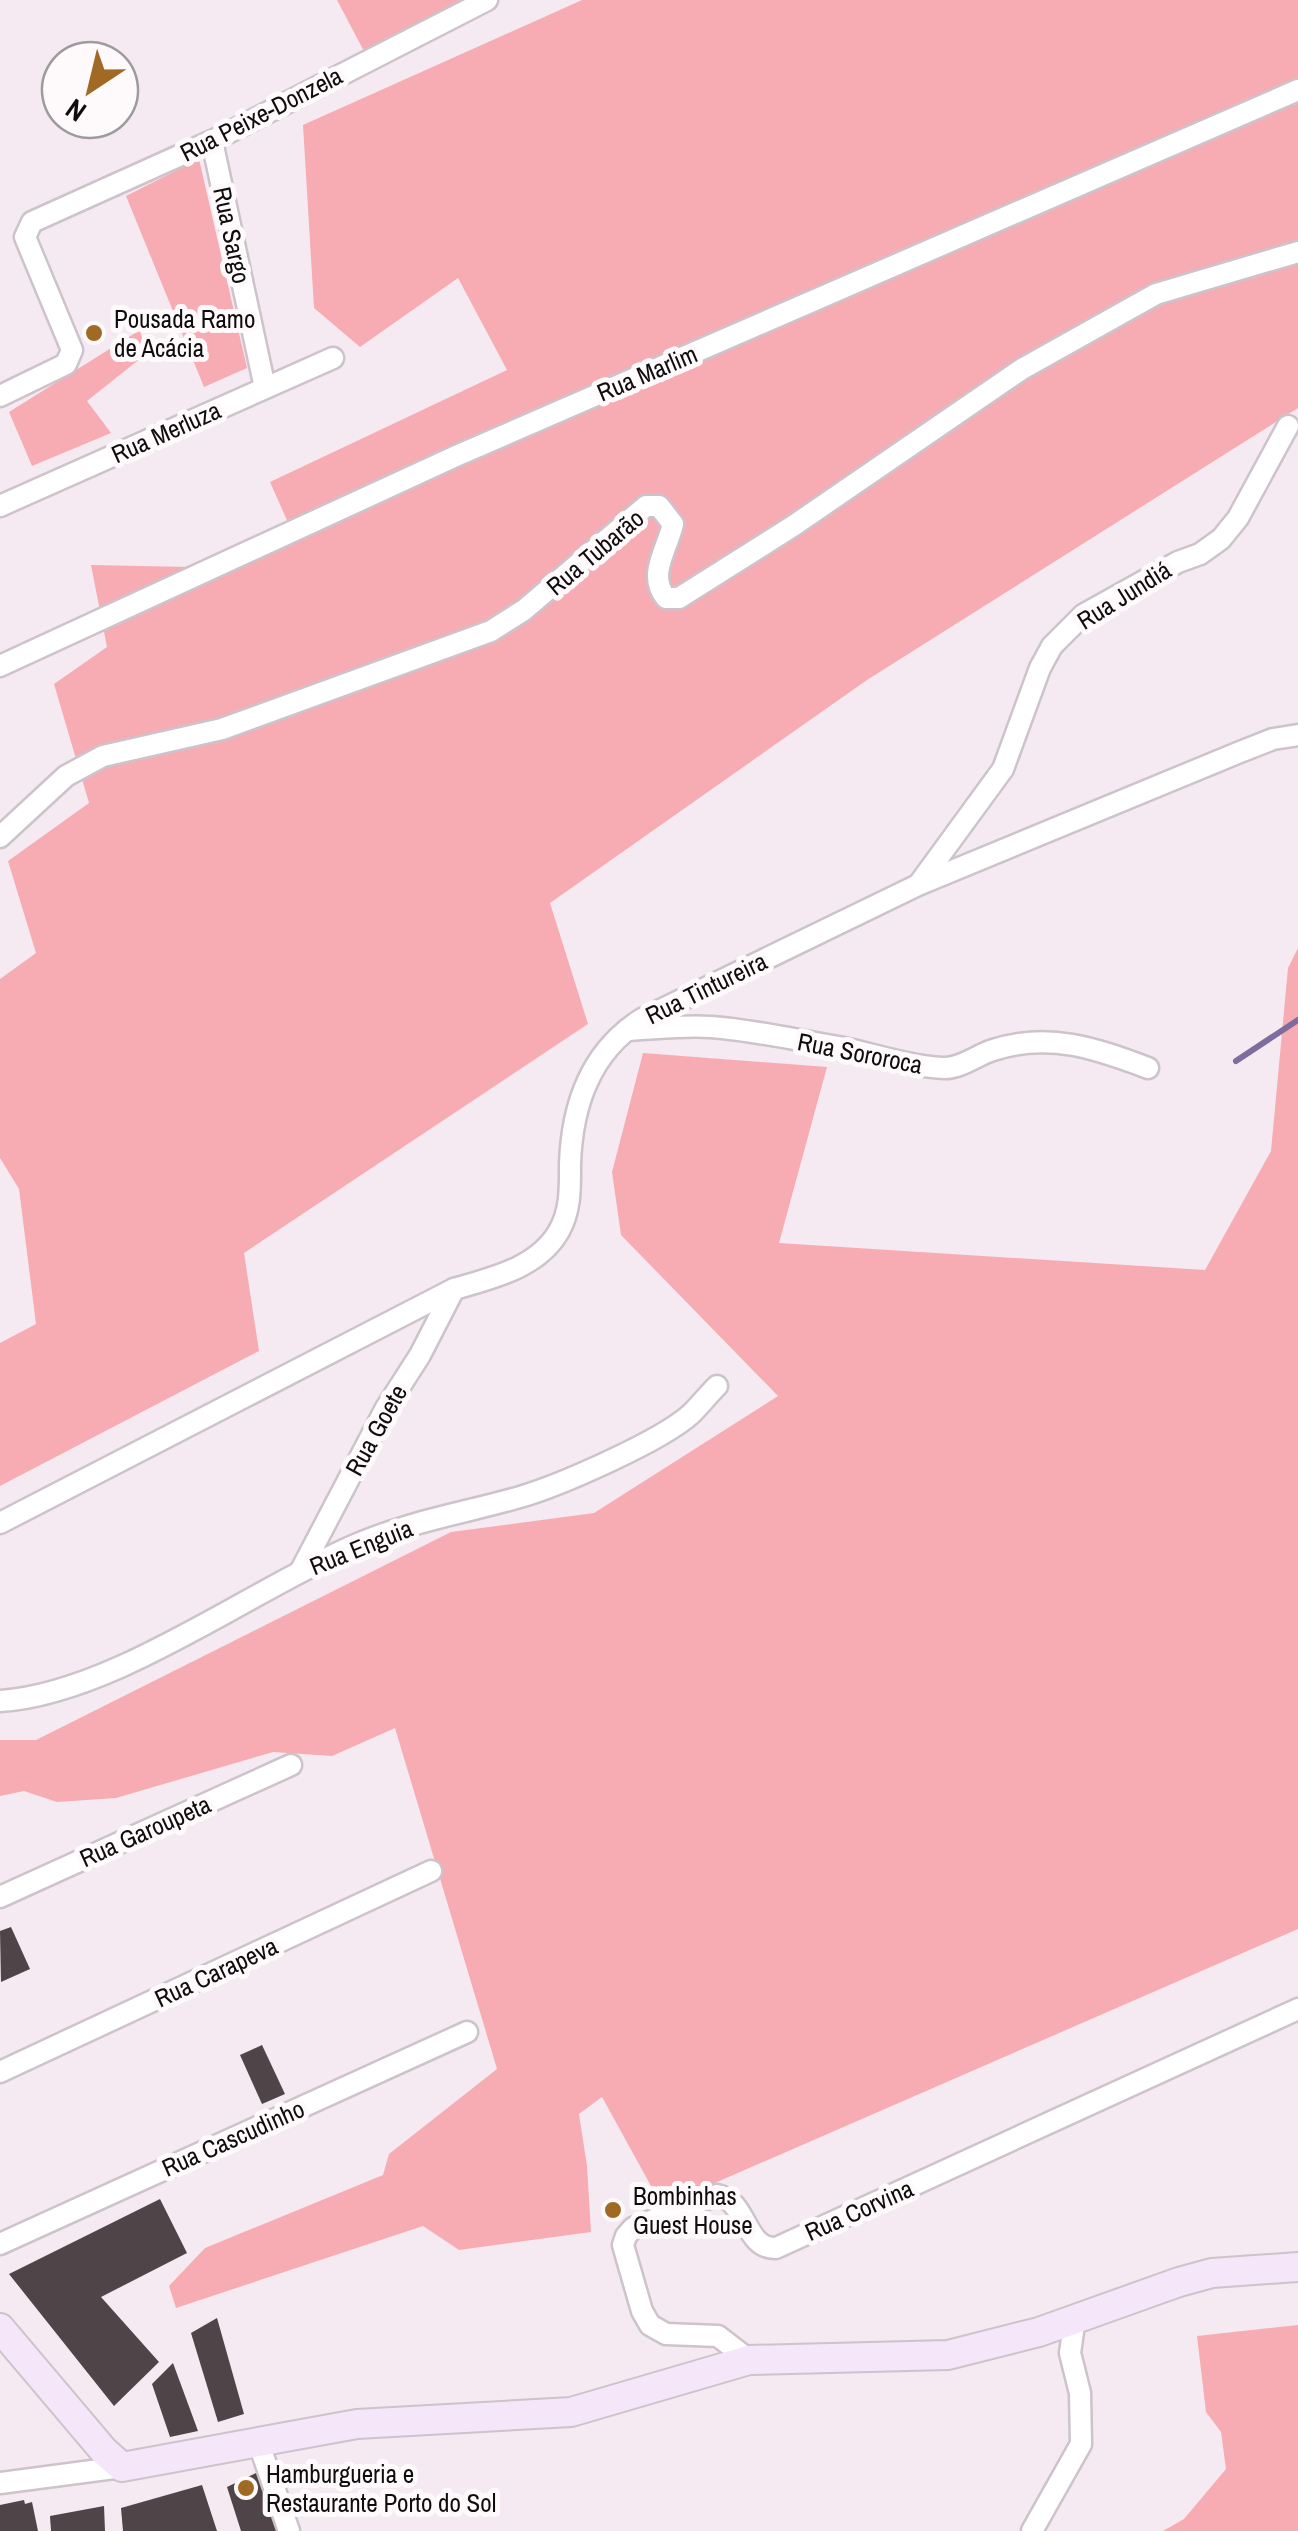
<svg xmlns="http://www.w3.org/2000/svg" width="1298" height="2531" font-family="'Archivo Narrow',sans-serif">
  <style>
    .green { fill: #f7acb3 }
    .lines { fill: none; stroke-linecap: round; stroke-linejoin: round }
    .stream { stroke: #7e6c9e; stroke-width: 6 }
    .building { fill: #4f4548 }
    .minor-casing { stroke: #cdc3ca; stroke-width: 25 }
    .secondary-casing { stroke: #cdc3ca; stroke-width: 32 }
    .minor { stroke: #fff; stroke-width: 20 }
    .secondary { stroke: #f5e6fa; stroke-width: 28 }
    .poi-dot { fill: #a06a24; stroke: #fefafc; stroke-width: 4 }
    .labels { text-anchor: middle; stroke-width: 10; stroke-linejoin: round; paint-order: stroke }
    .street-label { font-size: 25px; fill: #0f0c0e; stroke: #fefafc }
    .poi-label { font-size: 25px; fill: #0f0c0e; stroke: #fefafc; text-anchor: start }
  </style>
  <rect width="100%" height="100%" fill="#f5eaf1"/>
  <g class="green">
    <polygon points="337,0 480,0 367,57"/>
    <polygon points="582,0 1298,0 1298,408 867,680 550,903 588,1024 244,1253 259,1351 0,1486 0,1343 36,1324 19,1189 0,1158 0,979 36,953 8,861 89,803 54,684 107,647 91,565 239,568 294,536 270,482 507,370 458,278 360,347 314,308 303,125"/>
    <polygon points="199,159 247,368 204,387 126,196"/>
    <polygon points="140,330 146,354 87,401 111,433 32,466 9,412"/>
    <polygon points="1298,948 1298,1929 662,2206 602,2097 579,2114 587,2166 591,2232 459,2250 423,2226 176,2308 169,2286 205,2248 383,2175 389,2154 497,2069 395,1728 332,1756 273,1752 116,1798 57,1802 24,1791 0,1796 0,1740 36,1740 451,1532 594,1513 778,1396 621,1235 612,1172 643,1053 827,1067 779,1243 1205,1270 1271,1151 1288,968"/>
    <polygon points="1298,2325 1298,2531 1163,2531 1184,2519 1226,2469 1221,2432 1206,2412 1197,2336"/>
  </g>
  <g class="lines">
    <polyline class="stream" points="1236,1061 1298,1020"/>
  </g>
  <g class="building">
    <polygon points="11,1927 30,1969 1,1982 0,1931"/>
    <polygon points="262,2045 285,2094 262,2104 240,2055"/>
    <polygon points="160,2199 187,2253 101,2297 159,2362 114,2406 9,2274"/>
    <polygon points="217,2318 244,2414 218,2422 191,2333"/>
    <polygon points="173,2363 198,2431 170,2437 152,2384"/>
    <polygon points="260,2471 277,2531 241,2531 227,2487"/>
    <polygon points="202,2485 217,2531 123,2531 121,2508"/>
    <polygon points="24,2500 25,2504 32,2502 38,2531 0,2531 0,2505"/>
    <polygon points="104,2506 105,2531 51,2531 50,2516"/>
  </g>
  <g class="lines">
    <g class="minor-casing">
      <g id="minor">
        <polyline points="212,141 265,388"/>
        <polyline points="0,396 66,364 72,350 25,237 32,222 212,141 487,0"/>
        <polyline points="0,506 333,358"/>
        <polyline points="0,666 456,456 1298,90"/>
        <path d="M0,837L66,776L103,756L222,729L491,631L524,610L646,506H659L673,524C667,550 647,575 666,598H679L793,526L1022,369L1156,294L1298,252"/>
        <polyline points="919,884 1003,769 1040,668 1052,646 1083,615 1178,562 1200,554 1221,539 1238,518 1288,426"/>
        <path d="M627,1030C654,1029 683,1025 711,1027C754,1030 796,1040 839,1047C874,1054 907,1066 943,1068C960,1069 977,1055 993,1050C1049,1032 1095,1048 1148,1068"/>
        <path d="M0,1523L454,1289C492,1278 538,1268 559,1231C571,1210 570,1187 570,1164C572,1105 590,1052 642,1019L918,885L1240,752L1273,739L1298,735"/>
        <polyline points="300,1572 386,1408 420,1355 454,1289"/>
        <path d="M0,1701C112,1694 248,1592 353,1546C407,1522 464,1513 520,1497C561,1485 661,1441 691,1414C700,1405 708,1395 717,1386"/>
        <polyline points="0,1897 291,1765"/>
        <polyline points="0,2072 431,1871"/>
        <polyline points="0,2244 467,2032"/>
        <path d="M749,2360L718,2336L666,2334L650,2325L642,2311L623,2245L626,2236L633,2228L717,2195C748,2201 744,2249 776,2248L1298,2009"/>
        <polyline points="258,2441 289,2531"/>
        <polyline points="0,2483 122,2467"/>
        <polyline points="1032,2531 1081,2444 1080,2393 1070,2353 1075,2318"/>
      </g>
    </g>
    <g class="secondary-casing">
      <polyline id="secondary" points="0,2328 104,2451 122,2467 357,2424 571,2412 749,2360 948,2355 1039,2332 1179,2282 1212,2273 1298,2267"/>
    </g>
    <use href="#minor" class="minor"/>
    <use href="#secondary" class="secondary"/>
  </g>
  <g class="poi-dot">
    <circle cx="94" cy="333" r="10"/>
    <circle cx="613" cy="2210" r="10"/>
    <circle cx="246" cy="2488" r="10"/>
  </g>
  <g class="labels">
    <g class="street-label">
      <text transform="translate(261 114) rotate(-27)" y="9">Rua Peixe-Donzela</text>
      <text transform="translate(232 235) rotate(78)" y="9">Rua Sargo</text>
      <text transform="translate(647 373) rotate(-23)" y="9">Rua Marlim</text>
      <text transform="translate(166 432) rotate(-24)" y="9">Rua Merluza</text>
      <text transform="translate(595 552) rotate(-40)" y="9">Rua Tubarão</text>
      <text transform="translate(1124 595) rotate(-32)" y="9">Rua Jundiá</text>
      <text transform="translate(706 988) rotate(-26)" y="9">Rua Tintureira</text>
      <text transform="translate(860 1053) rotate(11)" y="9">Rua Sororoca</text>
      <text transform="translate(376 1430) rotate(-61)" y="9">Rua Goete</text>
      <text transform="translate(361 1547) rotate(-22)" y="9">Rua Enguia</text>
      <text transform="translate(145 1831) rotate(-24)" y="9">Rua Garoupeta</text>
      <text transform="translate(216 1972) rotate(-25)" y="9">Rua Carapeva</text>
      <text transform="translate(233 2138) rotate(-24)" y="9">Rua Cascudinho</text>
      <text transform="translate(859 2210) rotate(-24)" y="9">Rua Corvina</text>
    </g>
    <g class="poi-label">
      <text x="114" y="328">Pousada Ramo<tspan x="114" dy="29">de Acácia</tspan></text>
      <text x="633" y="2205">Bombinhas<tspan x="633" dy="29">Guest House</tspan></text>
      <text x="266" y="2483">Hamburgueria e<tspan x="266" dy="29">Restaurante Porto do Sol</tspan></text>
    </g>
  </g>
  <g transform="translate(90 90) rotate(215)"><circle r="48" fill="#fefafc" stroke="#9e9b9d" stroke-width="2.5"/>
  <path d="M0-8L18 38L0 25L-18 38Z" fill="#a06a24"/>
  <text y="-15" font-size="28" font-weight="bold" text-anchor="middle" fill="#0f0c0e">N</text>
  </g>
</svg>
